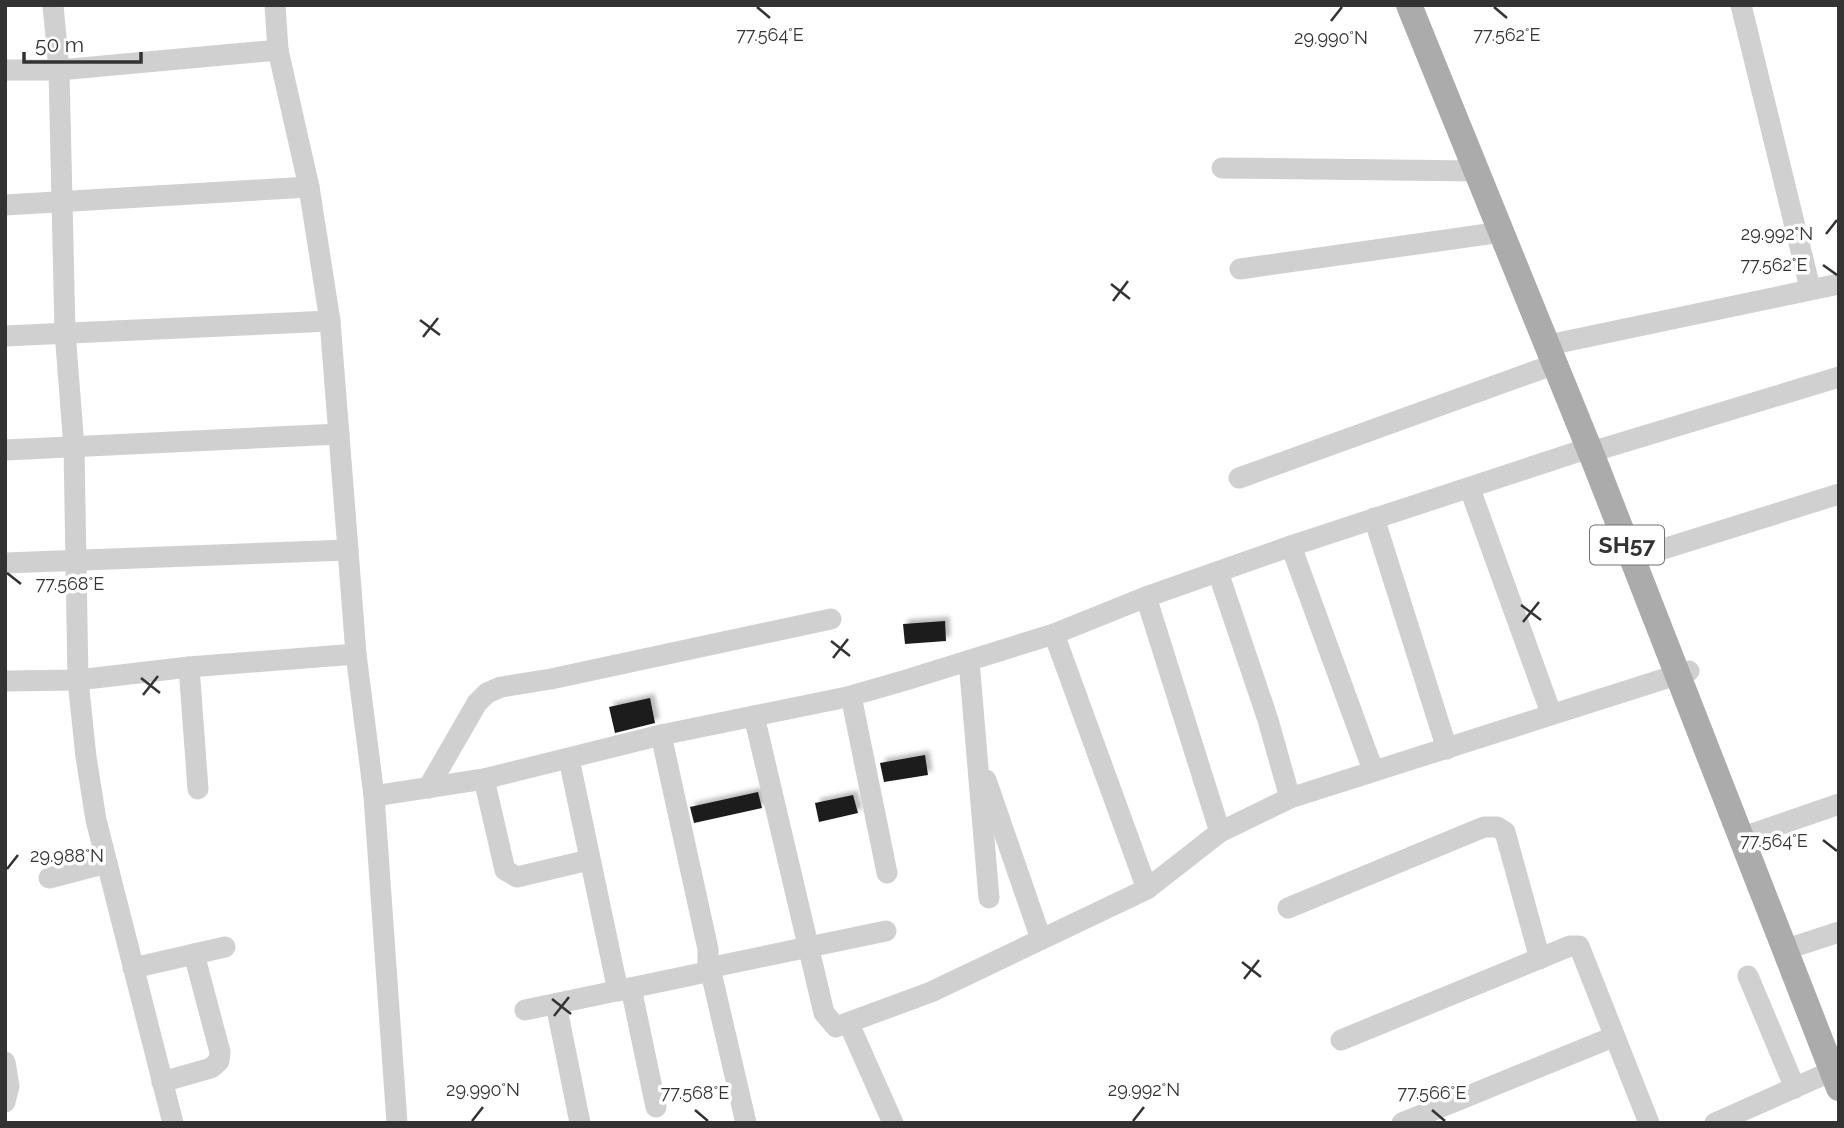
<svg xmlns="http://www.w3.org/2000/svg" width="1844" height="1128" font-family="Raleway,sans-serif">
  <style>
    .building { fill: #1a1a1a; filter: url(#shadow) }
    .lines { fill: none; stroke-linecap: round; stroke-linejoin: round }
    .minor { stroke: #d0d0d0; stroke-width: 21 }
    .major { stroke: #ababab; stroke-width: 26 }
    .ticks { fill: none; stroke: #333; stroke-width: 2.5 }
    .labels { text-anchor: middle; stroke-width: 7; stroke-linejoin: round; paint-order: stroke }
    .shield { fill: #fff; stroke: #707070; stroke-width: 2 }
    .shield-label { font-size: 23px; font-weight: bold; fill: #333 }
    .ticks-label { font-size: 18px; text-anchor: middle; fill: #333; stroke: #fff; stroke-width: 7; stroke-linejoin: round; paint-order: stroke }
  </style>
  <defs>
    <filter id="shadow"><feDropShadow dx="4.5" dy="-4.5" stdDeviation="2" flood-color="#0004"/></filter>
  </defs>
  <rect width="100%" height="100%" fill="#fff"/>
  <g class="building">
    <polygon points="945,621 946,641 905,644 903,624"/>
    <polygon points="650,698 655,723 615,733 609,707"/>
    <polygon points="925,755 928,775 884,782 880,763"/>
    <polygon points="758,792 762,808 694,823 690,807"/>
    <polygon points="853,795 858,813 819,822 815,803"/>
  </g>
  <g class="lines">
    <g class="minor">
      <polyline points="53,5 59,70 65,332 74,447 78,680 86,757 96,820 173,1123"/>
      <polyline points="1741,5 1810,288"/>
      <polyline points="5,70 59,70 278,50"/>
      <polyline points="1222,168 1476,171"/>
      <polyline points="5,205 309,187"/>
      <polyline points="1240,269 1502,232"/>
      <polyline points="5,336 330,321"/>
      <polyline points="1558,343 1839,284"/>
      <polyline points="5,450 339,434"/>
      <polyline points="1239,478 1555,364"/>
      <polyline points="1470,489 1551,713"/>
      <polyline points="1374,518 1447,749"/>
      <polyline points="1291,546 1373,770"/>
      <polyline points="348,550 356,654 374,796 397,1123"/>
      <polyline points="1644,555 1839,494"/>
      <polyline points="5,563 348,550 330,321 309,187 278,50 275,5"/>
      <polyline points="1218,572 1268,720 1290,798"/>
      <polyline points="1146,597 1220,832"/>
      <polyline points="1054,634 1147,889"/>
      <polyline points="969,661 989,898"/>
      <polyline points="189,667 198,789"/>
      <polyline points="5,681 78,680 189,667 356,654"/>
      <polyline points="851,696 887,873"/>
      <polyline points="754,716 824,1013 836,1027 931,992 1147,889 1220,832 1290,798 1689,671"/>
      <polyline points="569,759 618,991"/>
      <polyline points="484,779 505,870 517,877 589,860"/>
      <polyline points="986,780 1041,939"/>
      <polyline points="428,788 477,703 487,693 501,687 551,679 831,619"/>
      <polyline points="374,796 484,779 661,735 847,697 906,680 1054,634 1146,597 1291,546 1589,448 1601,449 1839,377"/>
      <polyline points="1752,834 1839,804"/>
      <polyline points="49,878 107,863"/>
      <polyline points="1288,908 1484,827 1497,827 1505,832 1540,959"/>
      <polyline points="1796,946 1839,932"/>
      <polyline points="133,968 225,947"/>
      <polyline points="708,968 886,931"/>
      <polyline points="710,968 746,1123"/>
      <polyline points="1748,976 1795,1088"/>
      <polyline points="631,988 656,1107"/>
      <polyline points="556,1004 580,1123"/>
      <polyline points="525,1010 702,973 708,968 708,949 661,735"/>
      <polyline points="849,1024 893,1123"/>
      <polyline points="1341,1040 1570,946 1579,946 1649,1123"/>
      <polyline points="5,1062 9,1086 5,1102"/>
      <polyline points="162,1082 211,1068 219,1061 220,1052 194,954"/>
      <polyline points="1402,1123 1613,1037"/>
      <polyline points="1715,1123 1839,1068"/>
    </g>
    <polyline class="major" points="1409,5 1595,463 1839,1088"/>
  </g>
  <path class="ticks" d="M757,7L770,18M1494,7L1507,18M1331,21L1342,7M1826,234L1837,220M1823,265L1837,275M1111,284L1130,299M1113,301L1128,281M420,320L440,335M423,337L438,318M7,573L21,584M1521,605L1541,620M1523,622L1539,602M831,641L850,656M833,658L848,639M141,678L160,693M143,695L158,676M1823,840L1837,851M7,869L18,855M1242,962L1261,977M1244,979L1259,960M552,999L571,1014M554,1016L569,997M695,1110L708,1121M1432,1110L1445,1121M472,1121L483,1107M1133,1121L1144,1107"/>
  <g class="labels">
    <rect class="shield" x="1590" y="525.5" width="74" height="39" rx="5"/>
    <g class="shield-label">
      <text x="1627" y="553">SH57</text>
    </g>
  </g>
  <g class="ticks-label">
    <text x="770" y="41">77.564°E</text>
    <text x="1507" y="41">77.562°E</text>
    <text x="1331" y="44">29.990°N</text>
    <text x="1777" y="240">29.992°N</text>
    <text x="1774" y="271">77.562°E</text>
    <text x="70" y="590">77.568°E</text>
    <text x="1774" y="847">77.564°E</text>
    <text x="67" y="862">29.988°N</text>
    <text x="483" y="1096">29.990°N</text>
    <text x="1144" y="1096">29.992°N</text>
    <text x="695" y="1099">77.568°E</text>
    <text x="1432" y="1099">77.566°E</text>
  </g>
  <rect width="1844" height="1128" fill="none" stroke="#333333" stroke-width="14"/>
  <path d="M24 52v10h117v-10" fill="none" stroke="#333333" stroke-width="3.5"/>
  <text x="35" y="52" font-size="21" fill="#333333" stroke="#ffffff" stroke-width="5" paint-order="stroke">50 m</text>
</svg>
